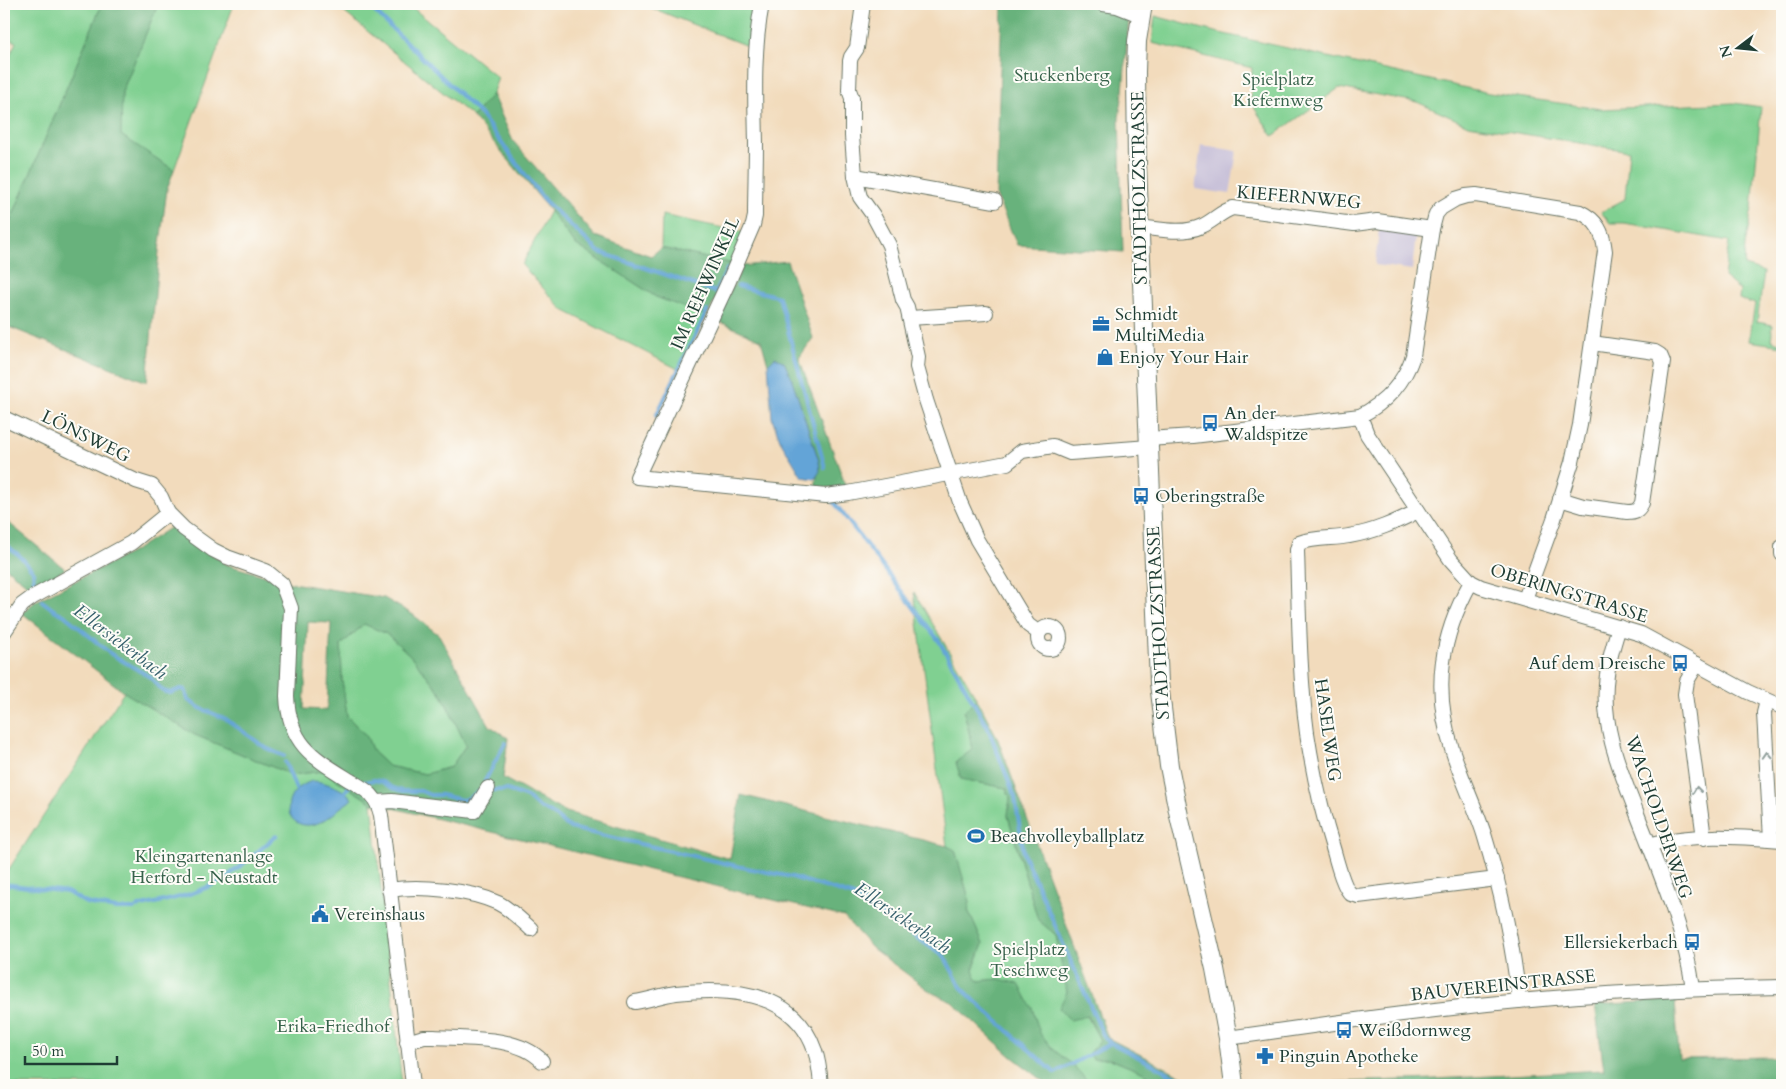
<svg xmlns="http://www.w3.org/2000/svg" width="1786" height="1089" font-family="Cardo,serif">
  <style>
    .industrial { fill: #c7c0d8 }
    .green { fill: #80d091; stroke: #508662 }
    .forest { fill: #68b27b; stroke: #447858; fill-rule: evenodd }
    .water { fill: #63a4d7; stroke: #417086 }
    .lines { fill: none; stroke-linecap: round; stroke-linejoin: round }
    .stream { stroke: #63a4d7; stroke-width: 4 }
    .minor-casing { stroke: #697464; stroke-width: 16 }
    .tertiary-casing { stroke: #697464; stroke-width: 20 }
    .minor { stroke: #fff; stroke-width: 14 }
    .tertiary { stroke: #fff; stroke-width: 18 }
    .oneway { stroke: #8f9e9a }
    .labels { text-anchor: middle; stroke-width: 4; stroke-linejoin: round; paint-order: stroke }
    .park-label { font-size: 18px; fill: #37624b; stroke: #fdfcf7 }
    .street-label { font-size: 18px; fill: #1f3d34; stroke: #fdfcf7 }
    .poi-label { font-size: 18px; fill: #1f3d34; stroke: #fdfcf7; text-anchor: start }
    .water-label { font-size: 19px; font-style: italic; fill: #37616d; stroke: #fdfcf7 }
  </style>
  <rect width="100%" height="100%" fill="#fdfcf7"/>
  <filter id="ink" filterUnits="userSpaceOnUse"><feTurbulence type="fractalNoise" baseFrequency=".02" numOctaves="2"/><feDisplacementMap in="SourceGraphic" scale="10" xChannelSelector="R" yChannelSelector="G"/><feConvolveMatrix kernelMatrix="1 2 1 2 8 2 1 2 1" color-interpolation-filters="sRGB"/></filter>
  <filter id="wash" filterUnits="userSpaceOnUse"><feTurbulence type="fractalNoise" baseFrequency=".0096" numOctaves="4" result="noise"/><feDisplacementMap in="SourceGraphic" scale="20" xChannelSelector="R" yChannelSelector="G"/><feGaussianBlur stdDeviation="1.12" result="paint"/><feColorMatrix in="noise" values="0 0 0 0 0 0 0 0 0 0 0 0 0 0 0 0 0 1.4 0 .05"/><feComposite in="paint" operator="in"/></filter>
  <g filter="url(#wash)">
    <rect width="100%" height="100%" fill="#f2dbbc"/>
    <g class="industrial">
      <polygon points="1201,145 1237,151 1230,194 1195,189"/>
      <polygon points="1379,229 1416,234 1412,270 1375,265"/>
    </g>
    <g class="green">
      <polygon points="4,4 102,4 4,236 4,69 16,42 4,37"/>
      <polygon points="158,4 234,4 174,170 120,135 122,92"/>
      <polygon points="334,4 408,4 498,78 492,94 473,117"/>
      <polygon points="642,4 758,4 752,48"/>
      <polygon points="1155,16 1211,31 1489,93 1601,109 1734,103 1761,107 1752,208 1745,245 1744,266 1764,272 1757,322 1773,325 1771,340 1782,344 1782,346 1749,341 1755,304 1739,299 1740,290 1724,277 1729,241 1624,223 1610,223 1601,212 1625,199 1629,151 1468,125 1417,102 1339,88 1273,136 1251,103 1252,68 1152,43"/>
      <polygon points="550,211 575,244 656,297 707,316 680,370 563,310 522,265"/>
      <polygon points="662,215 747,233 734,264 661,248"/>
      <polygon points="914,592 977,699 964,711 973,749 956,762 961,779 1006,788 1010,797 1008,816 1038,920 1056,935 1067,992 1087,1016 1100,1040 1089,1053 1093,1058 1108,1058 1144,1073 1164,1085 1091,1085 1073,1066 1054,1050 1039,1033 1032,1008 999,979 978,981 973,971 983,944 968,910 970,902 955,851 947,846"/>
      <polygon points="364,624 387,634 410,655 441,693 466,745 451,767 425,774 388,766 373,752 367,737 347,716 342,680 341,645"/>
      <polygon points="124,692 195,735 292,775 323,771 372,803 402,1085 4,1085 4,873 7,872"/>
    </g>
    <g class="forest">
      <polygon points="102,4 158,4 122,92 121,135 174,170 167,189 159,251 147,382 4,325 4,236"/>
      <polygon points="1002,4 1132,4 1129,17 1123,92 1119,118 1123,252 1017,245 996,195"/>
      <polygon points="492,94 513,141 595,236 651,256 661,248 734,264 707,316 656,297 575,244 544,203 473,117"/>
      <path d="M787,261L813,338L799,358L846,487L816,488C815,477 820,473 819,461L791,377L784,362L775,357L768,364L761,340L716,320L743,266Z"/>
      <polygon points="4,519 65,569 33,590 4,566"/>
      <path d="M171,527L228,565L286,582L384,598L412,614L439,635L490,726L508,738L503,778L563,811L730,859L741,795L947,846L955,850L970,902L968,910L983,944L973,970L978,981L999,979L1019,984L1032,1008L1040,1033L1054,1050L1073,1065L1091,1085H1049L1011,1056L952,1002L931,992L872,948L844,917L372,803L323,771L292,775L195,735L124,692L22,613L36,601L134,551ZM308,622L331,623L327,710L304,709ZM364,624L387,634L410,655L441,693L466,745L451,767L425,774L388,766L373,752L367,737L347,716L342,680L341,645Z"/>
      <polygon points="977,699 997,737 1108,1038 1199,1085 1164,1085 1144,1073 1108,1058 1093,1059 1089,1053 1100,1040 1088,1016 1070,1020 1059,1008 1067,992 1056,935 1038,920 1008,816 1010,797 1006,788 961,779 956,762 973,749 964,711"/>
      <polygon points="1675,1000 1679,1059 1769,1057 1782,1060 1782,1085 1248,1085 1434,1079 1604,1070 1595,1005"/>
    </g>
    <g class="water">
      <polygon points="775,357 784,362 791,377 819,461 820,471 815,479 802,477 780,440 772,418 768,364"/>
      <path d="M312,781C322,781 347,789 352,799C348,803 344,805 340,808C294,853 266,797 312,781Z"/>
    </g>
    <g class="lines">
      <g class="stream">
        <polyline points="367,4 480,114 545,201 599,252 716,292 727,269"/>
        <polyline points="738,286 779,297 825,468"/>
        <polyline points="656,416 707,311"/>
        <polyline points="834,502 939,641 988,728 1015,797 1024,855 1105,1039 1111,1043"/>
        <polyline points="4,543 20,556 33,571 34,583"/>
        <polyline points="42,601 54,610 64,615 111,654 150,677 163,691 170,693 181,689 185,690 188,700 200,708 226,719 266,748 284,756"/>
        <polyline points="285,762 296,789"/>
        <polyline points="485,781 505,743"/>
        <polyline points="365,782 374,780 383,782 393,788 402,791 421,791 430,795 441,795 462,800 467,799 481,790"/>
        <polyline points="492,790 507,790 527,797 538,807 551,813 570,828 737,866 792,877 854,896 944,956 961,987 976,1002 1055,1073 1111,1043 1192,1085"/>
        <polyline points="345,792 350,785"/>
        <polyline points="4,884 67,892 86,903 116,909 134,909"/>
        <path d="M138,907C167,900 197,895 223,879C242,867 259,850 277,835"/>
      </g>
    </g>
  </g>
  <g filter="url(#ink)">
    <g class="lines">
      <g class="minor-casing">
        <g id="minor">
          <path d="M762,4C753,50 755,96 756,143C756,167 755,192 755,216L753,225L728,283L637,477L826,496L848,493L1007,463L1022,451L1053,446L1070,453L1149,447"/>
          <polyline points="863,4 857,48 851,57 850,61 849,90 852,98 852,136 855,176 860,197 873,215 889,245 903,300 907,307 918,357 917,367 926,400 960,502 977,540 1028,625 1039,633"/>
          <polyline points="1103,4 1117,6 1140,15"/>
          <polyline points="855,176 995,201"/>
          <path d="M1139,227C1159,229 1183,235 1202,226C1213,221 1222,211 1233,208L1354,224L1377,221L1432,229"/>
          <polyline points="910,318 986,313"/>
          <path d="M1360,416C1385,403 1404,383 1413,356L1432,229L1436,214L1441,208L1456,199L1466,196L1476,195L1580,212C1597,220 1603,232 1605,251L1580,425L1572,462L1554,519L1525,599"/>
          <path d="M4,418L136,481L152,486L161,497L168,513L184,529L213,550L227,557L266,571L282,584L291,608L287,696C289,745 314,758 351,781C368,791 376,795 381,815L413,1085"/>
          <polyline points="1148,439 1193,436 1360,416 1367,434 1451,560 1471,582 1481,587 1641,634 1748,692 1782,707"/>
          <path d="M1560,499L1583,506L1627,512C1635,512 1638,511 1642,503L1663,362L1660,355L1655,352L1592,343"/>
          <path d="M1418,511C1396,522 1374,532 1349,536C1333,539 1315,537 1299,543L1297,550C1299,610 1299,672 1307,733C1313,772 1321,810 1333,848C1336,858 1343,888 1351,894C1353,895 1356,895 1358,896L1497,879"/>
          <polyline points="1782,547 1782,554"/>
          <path d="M1471,582C1441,636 1432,689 1452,749C1461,778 1475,806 1484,834C1501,889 1513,944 1519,1001"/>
          <path d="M1619,627C1614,643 1609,658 1607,675C1600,722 1619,768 1636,811C1657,866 1685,930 1693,988"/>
          <circle cx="1049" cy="638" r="11"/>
          <polyline points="4,632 22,605 33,597 131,543 168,513"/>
          <polyline points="1697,664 1687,681 1685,694 1704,838"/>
          <polyline points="1767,701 1764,713 1771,839"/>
          <polyline points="378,802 392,801 474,811 488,788"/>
          <path d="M1649,845C1687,833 1742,837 1782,840"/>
          <path d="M389,890C420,885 470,890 498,903C510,909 521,920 531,929"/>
          <path d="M635,1002C649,1000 662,995 676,993C729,987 795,991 815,1051C819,1062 820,1074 821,1085"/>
          <path d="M1228,1038C1297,1028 1366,1018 1435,1010C1550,996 1666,989 1782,987"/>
          <path d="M407,1042L424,1037H434C467,1039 519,1036 542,1061"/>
        </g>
      </g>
      <g class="tertiary-casing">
        <polyline id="tertiary" points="1143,4 1137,41 1136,72 1137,165 1159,683 1169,766 1179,816 1215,969 1228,1038 1234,1085"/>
      </g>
      <use href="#minor" class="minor"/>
      <use href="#tertiary" class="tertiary"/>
    </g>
    <defs><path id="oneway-chevron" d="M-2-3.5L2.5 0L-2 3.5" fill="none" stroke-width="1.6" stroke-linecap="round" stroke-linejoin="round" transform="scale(1.25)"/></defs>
    <g class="oneway">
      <use href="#oneway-chevron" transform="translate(1767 755) rotate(-93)"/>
      <use href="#oneway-chevron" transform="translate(1697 790) rotate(-97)"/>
    </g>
  </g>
  <defs>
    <g id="office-bare" transform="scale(1.35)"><path d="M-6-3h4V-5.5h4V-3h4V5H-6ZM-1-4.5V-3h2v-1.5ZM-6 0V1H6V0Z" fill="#1f6fb2" stroke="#fdfcf7" stroke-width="2.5" paint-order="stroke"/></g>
    <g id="shop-bare" transform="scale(1.35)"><path d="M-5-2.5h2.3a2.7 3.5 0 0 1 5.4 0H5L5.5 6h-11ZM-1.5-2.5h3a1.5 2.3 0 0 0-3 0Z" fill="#1f6fb2" stroke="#fdfcf7" stroke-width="2.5" paint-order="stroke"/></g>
    <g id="bus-bare" transform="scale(1.35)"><path d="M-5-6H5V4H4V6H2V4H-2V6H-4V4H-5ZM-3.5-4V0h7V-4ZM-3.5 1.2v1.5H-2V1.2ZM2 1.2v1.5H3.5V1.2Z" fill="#1f6fb2" stroke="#fdfcf7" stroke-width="2.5" paint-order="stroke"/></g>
    <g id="stadium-bare" transform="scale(1.35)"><path d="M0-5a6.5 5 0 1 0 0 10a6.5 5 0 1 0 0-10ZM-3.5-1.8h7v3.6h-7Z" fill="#1f6fb2" stroke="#fdfcf7" stroke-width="2.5" paint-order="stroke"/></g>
    <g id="civic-bare" transform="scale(1.35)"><path d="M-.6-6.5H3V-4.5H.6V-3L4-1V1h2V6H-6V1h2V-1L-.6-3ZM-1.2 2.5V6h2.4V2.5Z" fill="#1f6fb2" stroke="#fdfcf7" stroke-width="2.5" paint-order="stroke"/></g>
    <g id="pharmacy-bare" transform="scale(1.35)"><path d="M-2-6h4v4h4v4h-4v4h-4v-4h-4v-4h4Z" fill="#1f6fb2" stroke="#fdfcf7" stroke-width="2.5" paint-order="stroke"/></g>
  </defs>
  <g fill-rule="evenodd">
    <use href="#office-bare" x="1101" y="324"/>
    <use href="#shop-bare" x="1105" y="357"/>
    <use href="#bus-bare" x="1210" y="423"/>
    <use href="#bus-bare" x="1141" y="496"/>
    <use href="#bus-bare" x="1680" y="663"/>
    <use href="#stadium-bare" x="976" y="836"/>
    <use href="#civic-bare" x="320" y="914"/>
    <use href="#bus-bare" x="1692" y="942"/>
    <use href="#bus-bare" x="1344" y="1030"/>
    <use href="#pharmacy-bare" x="1265" y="1056"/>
  </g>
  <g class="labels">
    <g class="park-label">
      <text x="1062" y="81">Stuckenberg</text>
      <text x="1278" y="85">Spielplatz<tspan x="1278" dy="21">Kiefernweg</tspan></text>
      <text x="204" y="862">Kleingartenanlage<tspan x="204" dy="21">Herford - Neustadt</tspan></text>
      <text x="1029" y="955">Spielplatz<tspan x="1029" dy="21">Teschweg</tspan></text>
      <text x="333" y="1032">Erika-Friedhof</text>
    </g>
    <g class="street-label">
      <text transform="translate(1139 188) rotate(-91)" y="6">STADTHOLZSTRASSE</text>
      <text transform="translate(1299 197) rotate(5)" y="6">KIEFERNWEG</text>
      <text transform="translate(705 283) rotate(-66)" y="6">IM REHWINKEL</text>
      <text transform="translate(86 436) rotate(26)" y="6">LÖNSWEG</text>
      <text transform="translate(1569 593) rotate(17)" y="6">OBERINGSTRASSE</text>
      <text transform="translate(1158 623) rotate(-93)" y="6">STADTHOLZSTRASSE</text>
      <text transform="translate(1328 730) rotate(82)" y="6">HASELWEG</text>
      <text transform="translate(1659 817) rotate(71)" y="6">WACHOLDERWEG</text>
      <text transform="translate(1503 985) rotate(-6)" y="6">BAUVEREINSTRASSE</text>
    </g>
    <g class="poi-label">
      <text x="1115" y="320">Schmidt<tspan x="1115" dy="21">MultiMedia</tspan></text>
      <text x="1119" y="363">Enjoy Your Hair</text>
      <text x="1224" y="419">An der<tspan x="1224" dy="21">Waldspitze</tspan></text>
      <text x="1155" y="502">Oberingstraße</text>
      <text x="1666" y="669" text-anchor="end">Auf dem Dreische</text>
      <text x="990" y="842">Beachvolleyballplatz</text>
      <text x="334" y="920">Vereinshaus</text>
      <text x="1678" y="948" text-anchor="end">Ellersiekerbach</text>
      <text x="1358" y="1036">Weißdornweg</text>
      <text x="1279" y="1062">Pinguin Apotheke</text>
    </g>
    <g class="water-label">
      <text transform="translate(121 641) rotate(37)" y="7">Ellersiekerbach</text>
      <text transform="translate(903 917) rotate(34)" y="7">Ellersiekerbach</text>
    </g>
  </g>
  <rect width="1786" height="1089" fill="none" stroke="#fdfcf7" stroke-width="20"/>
  <g transform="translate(1738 48) rotate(254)" stroke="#fdfcf7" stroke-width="4" paint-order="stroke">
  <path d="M0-4L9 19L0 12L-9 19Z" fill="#1f3d34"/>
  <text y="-8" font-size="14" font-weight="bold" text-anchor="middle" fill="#1f3d34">N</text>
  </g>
  <path d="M25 1056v8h92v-8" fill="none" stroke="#1f3d34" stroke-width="2.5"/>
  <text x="32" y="1056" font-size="15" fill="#1f3d34" stroke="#fdfcf7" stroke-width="4" paint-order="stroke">50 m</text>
</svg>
